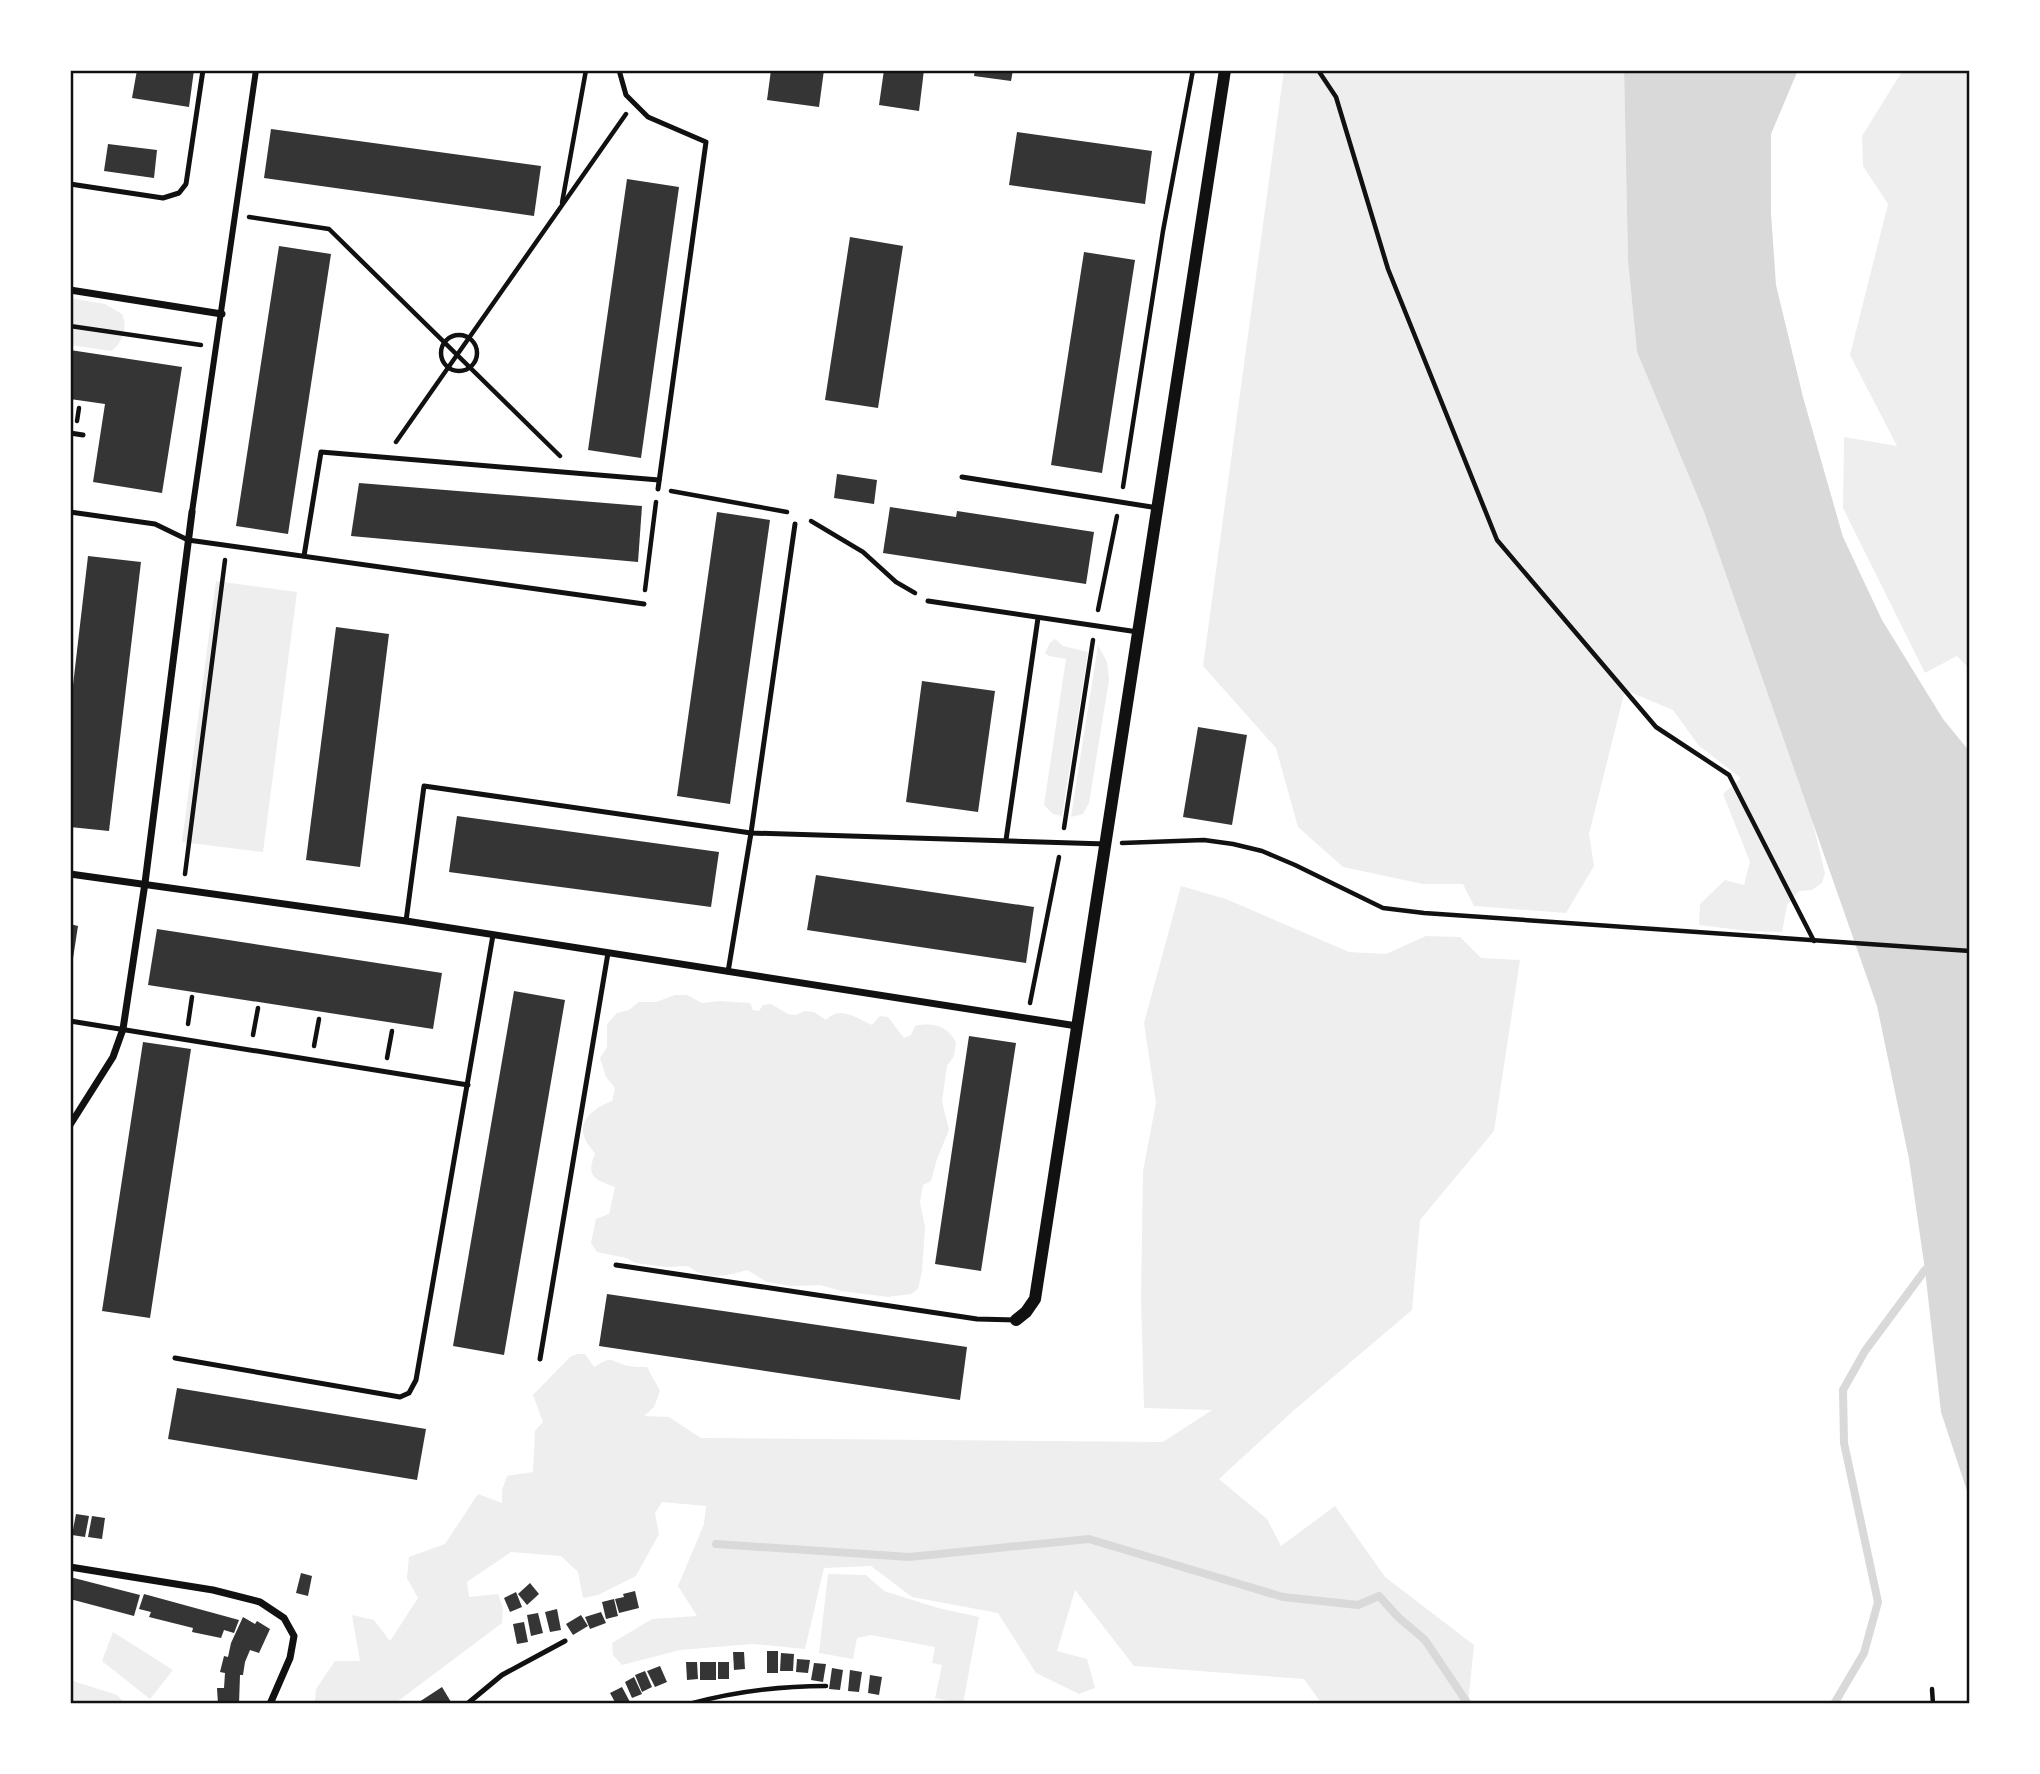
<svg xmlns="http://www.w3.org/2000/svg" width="2040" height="1774" font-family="Roboto,sans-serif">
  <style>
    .green { fill: #eee }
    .water { fill: #d9d9d9 }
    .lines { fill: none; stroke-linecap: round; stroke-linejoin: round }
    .stream { stroke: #d9d9d9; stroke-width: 8 }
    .building { fill: #353535 }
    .path { stroke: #111; stroke-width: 4.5 }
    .service { stroke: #111; stroke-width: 5 }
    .pedestrian { stroke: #111; stroke-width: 6 }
    .minor { stroke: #111; stroke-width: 7 }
    .tertiary { stroke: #111; stroke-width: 12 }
    .neatline { fill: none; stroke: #111; stroke-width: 2.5 }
  </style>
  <rect width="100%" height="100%" fill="#fff"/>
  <g class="green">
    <polygon points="1284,70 1624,70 1628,261 1637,352 1704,512 1812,820 1825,873 1822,883 1812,890 1799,891 1787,905 1782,932 1748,931 1699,925 1700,904 1725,880 1744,885 1750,862 1723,794 1741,778 1699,746 1673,710 1625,690 1589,834 1594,866 1566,913 1474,906 1463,884 1423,884 1343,867 1298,827 1276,748 1203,666"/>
    <polygon points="1903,70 1970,70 1970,669 1957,656 1925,673 1843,508 1844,437 1897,446 1850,355 1888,204 1863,166 1862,136"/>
    <path d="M70,298L105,304L122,314C128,328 123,342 111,351L70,345Z"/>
    <polygon points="216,581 297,592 263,852 182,842"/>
    <polygon points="1055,639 1063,646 1088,652 1062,816 1053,814 1044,805 1066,659 1049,656 1045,653 1050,643"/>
    <polygon points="1098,645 1107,662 1109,680 1089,803 1083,814 1071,817"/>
    <path d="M1181,886L1226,899L1349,952L1386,954L1426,936L1460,937L1481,958L1520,960L1494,1131L1420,1220L1412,1310L1293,1411L1219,1479L1267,1519L1281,1546L1335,1506L1385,1577L1474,1645L1468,1704H1322L1304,1679L1134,1666L1075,1590L1057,1651L1087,1659L1095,1688L1079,1694L1036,1673L998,1613L912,1597L871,1566L824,1568L805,1649L753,1644L680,1650L622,1665L613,1655L612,1643L652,1619L697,1616L678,1586L704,1524L706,1506L662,1502L655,1513L659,1534L636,1576L598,1595L583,1598L578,1572L561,1556L511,1552L467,1582L469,1597L498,1594L503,1608L502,1623L394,1704H312L315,1700L316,1689L335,1661H360L352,1615L374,1620L390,1641L418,1598L407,1578L409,1557L445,1544L478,1494L502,1503V1490L507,1476L533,1472L535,1431L543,1422L533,1395L570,1357L577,1354H585L594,1367C613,1355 610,1361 628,1366C634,1367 642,1367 647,1367L660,1391L654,1407L644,1416L669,1417L701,1438L1163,1442L1212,1410L1144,1408L1141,1298L1143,1171L1156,1103L1144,1023Z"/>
    <path d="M675,995H687L702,1003L720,1001L750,1003L753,1010L759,1011L763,1005L771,1004L788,1014L796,1015L804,1011L814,1012L826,1020C840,1005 856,1018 872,1025L880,1016L888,1017L904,1038L911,1035L915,1026C934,1022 947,1026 956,1042L954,1056L947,1066L942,1101L949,1130L937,1159L931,1181L923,1185L920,1202L925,1227L922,1271L918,1289L911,1294L888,1297L841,1291L820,1285L791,1286L767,1282L747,1270C726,1276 706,1281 688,1266L666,1267L636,1263L626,1258L597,1252L591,1243L596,1219L609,1214L615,1187C596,1180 585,1177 595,1154C592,1149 587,1144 585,1139C576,1119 598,1106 612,1101L615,1088L606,1077L600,1058L607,1047V1024L617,1013L629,1010L639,1002H656Z"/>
    <polygon points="828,1574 866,1575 884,1591 938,1608 979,1617 963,1704 935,1698 942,1665 932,1663 935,1647 871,1635 857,1638 853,1659 819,1653"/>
    <polygon points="113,1632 173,1670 150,1699 102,1661"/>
    <polygon points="70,1680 117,1695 125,1704 70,1704"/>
  </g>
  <polygon class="water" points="1624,70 1798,70 1771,134 1771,213 1776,285 1803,397 1843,537 1882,620 1943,719 1970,752 1970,1500 1941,1412 1925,1270 1909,1159 1877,1006 1704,512 1637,352 1628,261"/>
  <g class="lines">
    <g class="stream">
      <polyline points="716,1544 909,1557 1089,1539 1283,1597 1358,1605 1379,1596 1398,1617 1425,1640 1468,1704"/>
      <polyline points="1834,1704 1864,1653 1878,1602 1844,1443 1843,1390 1865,1351 1925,1270 1934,1264"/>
    </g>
  </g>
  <g class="building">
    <polygon points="137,70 194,70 189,107 132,98"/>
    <polygon points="771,70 824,70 819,107 767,100"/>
    <polygon points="884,70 924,70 919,111 879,105"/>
    <polygon points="975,70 1013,70 1011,81 974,76"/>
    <polygon points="271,129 541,166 534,216 264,178"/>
    <polygon points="1017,132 1152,151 1145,204 1009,185"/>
    <polygon points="108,144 157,150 154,178 104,171"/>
    <polygon points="627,179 679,187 641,458 588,450"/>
    <polygon points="850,237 903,246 878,408 825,400"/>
    <polygon points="279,246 331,254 288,534 236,526"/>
    <polygon points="1084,252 1135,260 1102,473 1051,465"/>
    <polygon points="70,350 182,367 162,493 93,482 105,404 70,399"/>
    <polygon points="837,474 877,480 874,504 834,498"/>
    <polygon points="359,483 642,506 638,562 351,536"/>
    <polygon points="890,507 956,517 957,511 1094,532 1086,584 883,553"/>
    <polygon points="717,512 770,520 730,804 677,796"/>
    <polygon points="88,556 141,562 109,831 70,827 70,711"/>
    <polygon points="336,627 389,634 360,867 306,860"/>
    <polygon points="922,681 995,691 978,812 906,802"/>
    <polygon points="1198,727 1247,735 1232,825 1183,817"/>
    <polygon points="457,816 719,852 711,907 449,872"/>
    <polygon points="816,875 1034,907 1026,963 807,930"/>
    <polygon points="70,924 78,926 72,965 70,965"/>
    <polygon points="157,929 442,973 433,1029 148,985"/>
    <polygon points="514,991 565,1000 504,1355 453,1346"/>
    <polygon points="969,1036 1016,1043 981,1271 935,1264"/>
    <polygon points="143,1042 191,1049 150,1318 102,1311"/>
    <polygon points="607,1294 967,1347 960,1400 599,1346"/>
    <polygon points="177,1388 426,1429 417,1480 168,1439"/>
    <polygon points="76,1514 89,1516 85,1537 72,1535"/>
    <polygon points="92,1516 105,1518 102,1539 88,1537"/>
    <polygon points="301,1573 312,1576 308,1596 296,1593"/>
    <polygon points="70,1577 140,1595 134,1616 70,1599"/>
    <polygon points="530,1583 539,1594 527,1605 518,1594"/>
    <polygon points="635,1591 639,1608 619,1613 615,1599 624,1597 623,1594"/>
    <polygon points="516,1592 522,1607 510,1612 504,1598"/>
    <polygon points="144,1594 239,1620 234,1633 224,1630 221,1638 192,1632 193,1628 149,1617 151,1612 139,1609"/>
    <polygon points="614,1599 618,1616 606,1619 602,1602"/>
    <polygon points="557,1609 561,1630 550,1632 545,1612"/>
    <polygon points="601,1612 606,1623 590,1629 585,1617"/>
    <polygon points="538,1613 543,1633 531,1636 527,1615"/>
    <polygon points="581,1615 588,1626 573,1635 566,1624"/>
    <polygon points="243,1617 255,1624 257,1621 270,1629 259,1653 250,1650 245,1662 243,1675 240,1675 239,1704 218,1704 217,1688 224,1688 225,1673 220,1672 224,1656 228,1657 231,1643"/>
    <polygon points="524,1622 528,1642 517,1644 513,1624"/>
    <rect x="767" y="1651" width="11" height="22"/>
    <polygon points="733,1652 744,1652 745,1669 734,1670"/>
    <polygon points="781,1653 794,1654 793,1671 780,1671"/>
    <polygon points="797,1659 810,1660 808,1673 796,1672"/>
    <polygon points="686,1662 697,1662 698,1679 687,1680"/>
    <rect x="700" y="1662" width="16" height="18"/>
    <rect x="718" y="1662" width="11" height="17"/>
    <polygon points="814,1663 826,1664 823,1682 811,1680"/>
    <polygon points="660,1666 667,1682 655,1687 647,1671"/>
    <polygon points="832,1668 843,1670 840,1690 829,1689"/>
    <polygon points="850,1670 862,1672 859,1692 848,1691"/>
    <polygon points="645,1671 652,1687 642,1692 635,1675"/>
    <polygon points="870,1675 882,1677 879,1695 868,1693"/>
    <polygon points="634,1677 642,1694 632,1698 625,1682"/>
    <polygon points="442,1687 451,1702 447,1704 416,1704"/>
    <polygon points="622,1687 630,1702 616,1704 610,1693"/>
  </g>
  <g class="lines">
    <g class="path">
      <polyline points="1318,70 1336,97 1388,269 1497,540 1656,727 1729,775 1814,941"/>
      <polyline points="562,203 586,70"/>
      <polyline points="249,217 329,229 560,456"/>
      <polyline points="70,326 201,345"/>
      <circle cx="459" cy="353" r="18"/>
      <polyline points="77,421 79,408"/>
      <polyline points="396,442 626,114"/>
      <polyline points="1123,487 1163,231 1193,70"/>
      <polyline points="671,491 787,512"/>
      <polyline points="811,521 863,552 896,582 915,593"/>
      <polyline points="645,590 656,502"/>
      <polyline points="1098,610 1117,516"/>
      <polyline points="1064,828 1093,640"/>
      <polyline points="1122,843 1204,840 1233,844 1262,851 1295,865 1383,908 1424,913 1970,951"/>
      <polyline points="185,874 225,560"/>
      <polyline points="1030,1003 1059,857"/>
      <polyline points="188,1024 192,997"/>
      <polyline points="253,1035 258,1008"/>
      <polyline points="314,1046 319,1019"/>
      <polyline points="387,1058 392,1031"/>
      <polyline points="1932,1689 1933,1704"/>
      <path d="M689,1704C733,1692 779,1686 826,1686"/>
    </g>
    <g class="service">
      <polyline points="619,70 626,95 648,117 706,142 658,489"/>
      <polyline points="70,184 163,198 179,193 186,184 203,70"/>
      <polyline points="70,433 83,435"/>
      <polyline points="962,477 1158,508"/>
      <polyline points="70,512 155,524 188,540 644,604"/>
      <polyline points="304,556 321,452 659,480"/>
      <polyline points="928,601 1138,632"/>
      <polyline points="1006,840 1038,618"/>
      <polyline points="406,921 424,786 751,833 1106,844"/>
      <polyline points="728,972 751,833 795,524"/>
      <polyline points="70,1021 468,1085"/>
      <polyline points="616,1265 977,1319 1016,1320"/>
      <polyline points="175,1358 400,1397 409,1393 416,1380 493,935"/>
      <polyline points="540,1359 608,953"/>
      <polyline points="467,1704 502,1675 565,1641"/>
    </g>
    <polyline class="pedestrian" points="192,512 256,70"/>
    <g class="minor">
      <polyline points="70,290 222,314"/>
      <polyline points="70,874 406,921 1077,1026"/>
      <polyline points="70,1125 113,1057 123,1029 145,883 192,512"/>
      <polyline points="70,1567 213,1590 260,1602 284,1618 294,1636 290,1658 270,1704"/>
    </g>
    <polyline class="tertiary" points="1016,1320 1026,1312 1035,1299 1225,70"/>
  </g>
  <rect width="2040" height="1774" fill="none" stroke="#ffffff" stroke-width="144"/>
  <rect x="72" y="72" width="1896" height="1630" class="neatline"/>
</svg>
